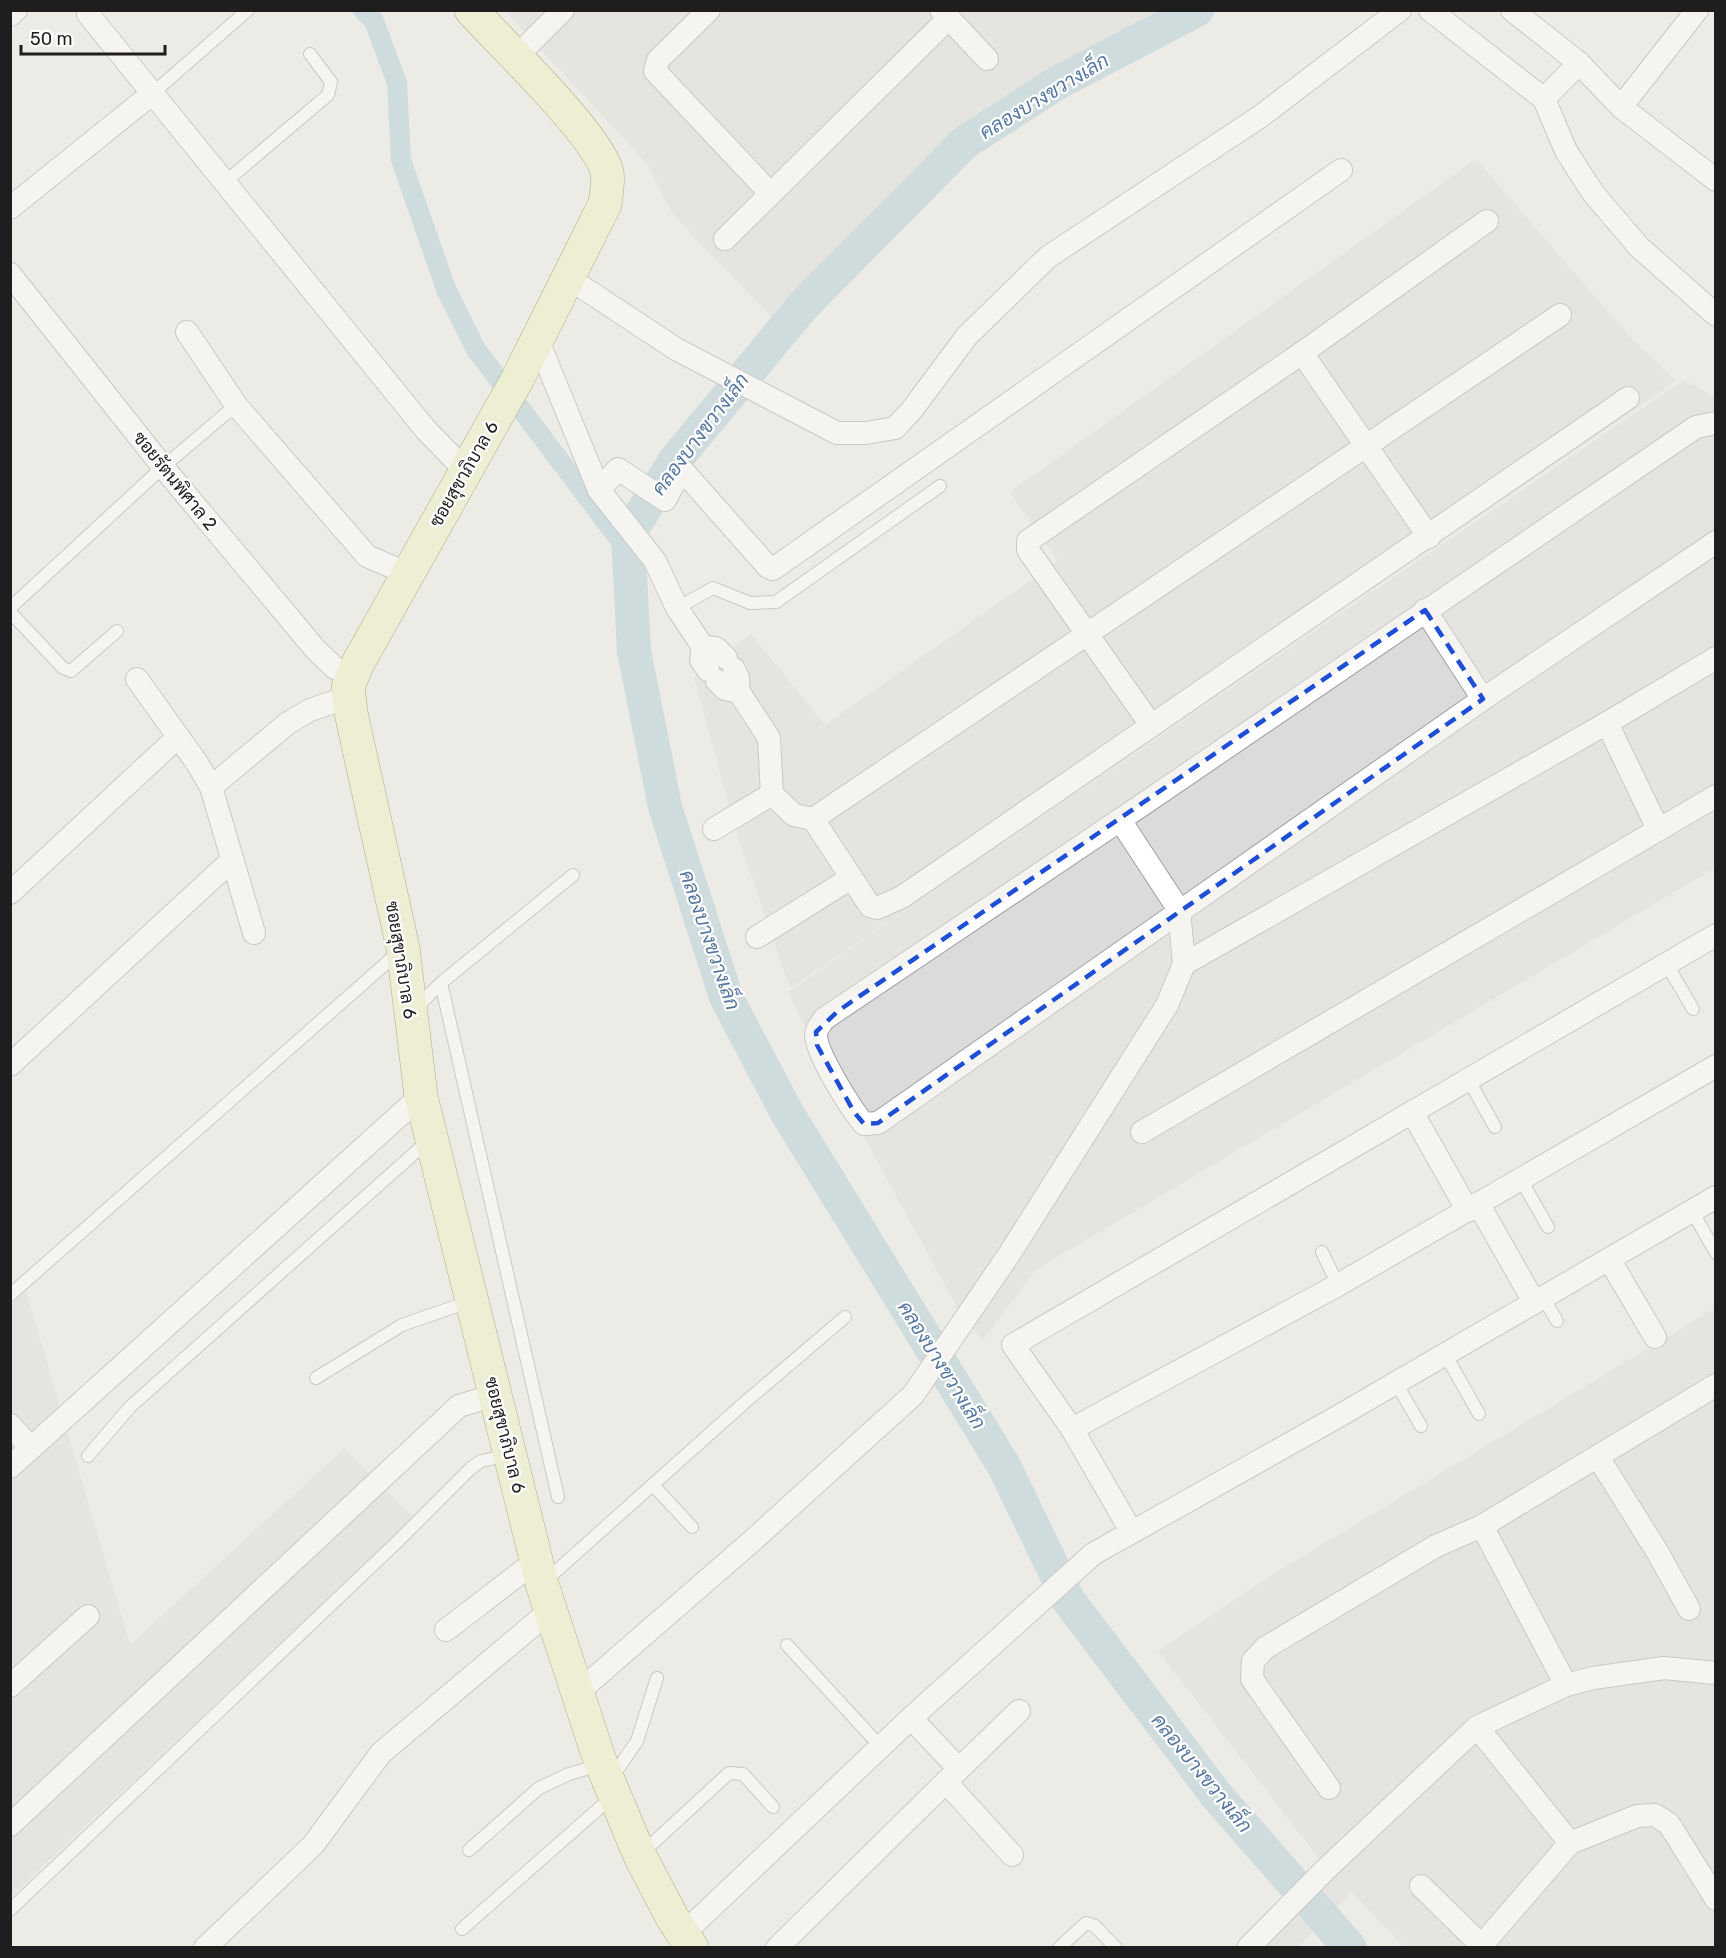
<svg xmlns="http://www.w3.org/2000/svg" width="1726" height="1958" font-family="Rubik,Sarabun,sans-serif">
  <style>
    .residential { fill: #dcdbdb }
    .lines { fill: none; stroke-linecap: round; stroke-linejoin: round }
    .canal { stroke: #aacad6; stroke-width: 20 }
    .river { stroke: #aacad6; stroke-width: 34 }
    .lane-casing { stroke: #9f9f9f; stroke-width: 14 }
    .street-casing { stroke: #9f9f9f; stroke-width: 24 }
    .secondary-casing { stroke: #5b6811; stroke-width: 34 }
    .lane { stroke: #fff; stroke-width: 12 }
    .street { stroke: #fff; stroke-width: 22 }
    .secondary { stroke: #edf2be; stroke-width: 33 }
    .marked { fill: none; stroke: #1d4ed8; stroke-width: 4.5; stroke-dasharray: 12 8; stroke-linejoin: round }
    .labels { text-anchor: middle; stroke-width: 4.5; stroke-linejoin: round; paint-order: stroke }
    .street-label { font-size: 18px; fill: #1e1e1e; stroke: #fff }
    .water-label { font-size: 20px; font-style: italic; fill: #5578a2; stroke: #fff }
  </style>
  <rect width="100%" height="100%" fill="#edebe5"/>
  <g class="residential">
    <polygon points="505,11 1189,11 1050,84 1005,113 916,190 783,328 697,241 671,211 647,164"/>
    <polygon points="1476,159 1630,337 1676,381 993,850 1684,380 1715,397 1715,868 1037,1269 983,1340 963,1318 813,1044 788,992 970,866 790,988 736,831 694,677 751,634 825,725 1058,561 1010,492"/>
    <polygon points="26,1291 130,1645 344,1449 414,1518 11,1896 10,1305"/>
    <polygon points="1715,1308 1715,1947 1404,1947 1352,1892 1298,1947 1247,1947 1325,1866 1158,1651 1265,1579"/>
  </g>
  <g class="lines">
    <polyline class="canal" points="363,10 374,21 397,83 401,160 446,289 475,348 628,551"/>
    <polyline class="river" points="1197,10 1057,83 964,143 802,307 676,459 628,535 634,651 665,807 726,997 787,1113 1004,1466 1069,1601 1217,1796 1350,1948"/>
    <g class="lane-casing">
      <g id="lane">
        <polyline points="153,93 248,10"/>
        <polyline points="225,182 328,95 331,82 310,54"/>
        <polyline points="10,608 163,467 236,405"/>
        <polyline points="677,608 713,588 750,603 776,602 940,486"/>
        <polyline points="10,612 63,668 71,671 117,631"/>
        <polyline points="1666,963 1693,1009"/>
        <polyline points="441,983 558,1497"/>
        <polyline points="415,1009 441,983 573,875"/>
        <polyline points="1468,1079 1495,1127"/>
        <polyline points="1521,1180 1548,1227"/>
        <polyline points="1692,1211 1716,1253"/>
        <polyline points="1322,1252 1338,1285"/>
        <polyline points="10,1295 400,951"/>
        <polyline points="1543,1297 1557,1321"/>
        <polyline points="1445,1354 1479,1414"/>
        <polyline points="316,1378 402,1325 471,1301"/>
        <polyline points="1396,1383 1421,1426"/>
        <polyline points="88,1456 130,1407 428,1141"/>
        <polyline points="653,1485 692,1527"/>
        <polyline points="545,1581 743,1404 845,1317"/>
        <polyline points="787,1645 881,1747"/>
        <polyline points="611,1779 637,1741 657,1678"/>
        <polyline points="469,1850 539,1788 569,1774 600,1765"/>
        <polyline points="641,1854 729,1773 743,1774 773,1807"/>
        <polyline points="10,1910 395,1544 471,1468 481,1461 509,1455"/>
        <polyline points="462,1929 612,1797"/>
        <polyline points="1059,1948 1086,1923 1095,1926 1116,1948"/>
      </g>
    </g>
    <g class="street-casing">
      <g id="street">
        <polyline points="709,10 658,60 655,71 770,193"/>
        <polyline points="941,10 987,59"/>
        <polyline points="1430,10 1544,99 1566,151 1593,193 1639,247 1716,315"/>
        <polyline points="1512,10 1579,63 1621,107 1716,180"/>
        <polyline points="88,14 426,430 465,470"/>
        <polyline points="10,15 16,10"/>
        <polyline points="515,58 563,10"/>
        <polyline points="1544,99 1579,63"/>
        <polyline points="1621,107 1697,10"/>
        <polyline points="10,208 153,93"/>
        <polyline points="725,239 949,18"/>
        <polyline points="10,274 163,467 316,650 335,668 351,677"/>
        <polyline points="570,279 676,349 837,433 866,433 895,428 911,411 967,336 1048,257 1261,116 1400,10"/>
        <polyline points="187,332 236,405 367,556 406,573"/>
        <polyline points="538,341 599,490 655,561 677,608 703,647 701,660 708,670"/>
        <polyline points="1302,353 1429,537"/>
        <polyline points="599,490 618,469 665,500 679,474 684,472 768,567 773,569 1341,170"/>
        <polyline points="1425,610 1483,699"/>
        <polyline points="703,647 716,648 726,658"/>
        <polyline points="734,669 738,678 739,692 769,738 772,794 794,815 813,819 1560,315"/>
        <polyline points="137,679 197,763 211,787 254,933"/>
        <polyline points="717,681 725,689 739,692"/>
        <polyline points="1607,723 1658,829"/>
        <polyline points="1151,725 1028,550 1028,541 1302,353 1487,221"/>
        <polyline points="211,787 288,723 310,710 348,697"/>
        <polyline points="813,819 870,906 877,908 902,897 1628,398"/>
        <path d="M1120,820L824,1019C821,1024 816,1029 816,1035C816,1053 851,1109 864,1124L878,1123L1483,699L1716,542"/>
        <polyline points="714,829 772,794"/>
        <polyline points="10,893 178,737"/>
        <polyline points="757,937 851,878"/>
        <polyline points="1184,964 1607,723 1716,658"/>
        <polyline points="10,1065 231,861"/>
        <polyline points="1412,1112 1468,1211"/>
        <polyline points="1142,1132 1716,796"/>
        <polyline points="1479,1205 1534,1302"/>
        <polyline points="1609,1259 1655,1337"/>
        <polyline points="10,1425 31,1448"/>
        <polyline points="1072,1429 1338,1285 1716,1066"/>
        <polyline points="1598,1457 1658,1553 1689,1609"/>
        <polyline points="10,1467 421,1096"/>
        <polyline points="1482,1526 1566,1685"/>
        <polyline points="1131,1531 1072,1429 1013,1345 1716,935"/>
        <polyline points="446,1630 536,1561"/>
        <polyline points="10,1686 88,1616"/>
        <polyline points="576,1694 752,1541 913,1395 1008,1256 1167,1005 1184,964 1179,910 1120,820 1696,427 1716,423"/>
        <polyline points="1477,1727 1570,1843"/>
        <polyline points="959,1769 1019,1711"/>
        <polyline points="946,1782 1012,1855"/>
        <polyline points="1329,1788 1252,1679 1253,1661 1265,1648 1436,1546 1482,1526 1716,1385"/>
        <polyline points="10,1825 459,1406 495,1395"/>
        <polyline points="1421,1886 1484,1948"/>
        <polyline points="683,1934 911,1718 1093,1554 1332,1420 1716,1197"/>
        <polyline points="1482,1945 1570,1843 1637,1816 1655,1815 1669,1824 1716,1899"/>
        <polyline points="205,1948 313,1845 381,1753 551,1610"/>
        <polyline points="777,1948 959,1769 911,1718"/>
        <polyline points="1248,1948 1325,1870 1477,1727 1566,1685 1593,1678 1664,1668 1716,1673"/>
      </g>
    </g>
    <g class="secondary-casing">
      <path id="secondary" d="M471,10C501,43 597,134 607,172C609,181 606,194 605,204L518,378L358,663L348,687L351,713L403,948L421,1096L542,1584L599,1758L640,1856L672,1917L692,1948"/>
    </g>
    <use href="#lane" class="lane"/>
    <use href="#street" class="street"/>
    <use href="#secondary" class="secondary"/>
  </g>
  <path d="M0 0H1726V1958H0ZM1425,610L1483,699L878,1123L864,1124L854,1112L817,1045L816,1032L838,1011Z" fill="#edebe5" fill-opacity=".55" fill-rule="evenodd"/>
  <path class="marked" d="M1425,610L1483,699L878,1123L864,1124L854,1112L817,1045L816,1032L838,1011Z"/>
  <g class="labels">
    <g class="street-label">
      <text transform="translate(464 474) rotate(-60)" y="6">ซอยสุขาภิบาล 6</text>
      <text transform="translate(175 481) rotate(51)" y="6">ซอยรัตนพิศาล 2</text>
      <text transform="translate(401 960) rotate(81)" y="6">ซอยสุขาภิบาล 6</text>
      <text transform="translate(505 1435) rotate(76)" y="6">ซอยสุขาภิบาล 6</text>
    </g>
    <g class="water-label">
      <text transform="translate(1044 96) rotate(-31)" y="7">คลองบางขวางเล็ก</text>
      <text transform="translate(700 434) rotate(-53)" y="7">คลองบางขวางเล็ก</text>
      <text transform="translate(710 940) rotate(71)" y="7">คลองบางขวางเล็ก</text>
      <text transform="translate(942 1365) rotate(58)" y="7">คลองบางขวางเล็ก</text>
      <text transform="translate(1202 1773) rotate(51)" y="7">คลองบางขวางเล็ก</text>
    </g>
  </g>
  <rect width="1726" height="1958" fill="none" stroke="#1e1e1e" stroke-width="24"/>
  <path d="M21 45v9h144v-9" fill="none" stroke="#1e1e1e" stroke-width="3"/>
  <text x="30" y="45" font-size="18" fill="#1e1e1e" stroke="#ffffff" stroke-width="4.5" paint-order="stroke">50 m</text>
</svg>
